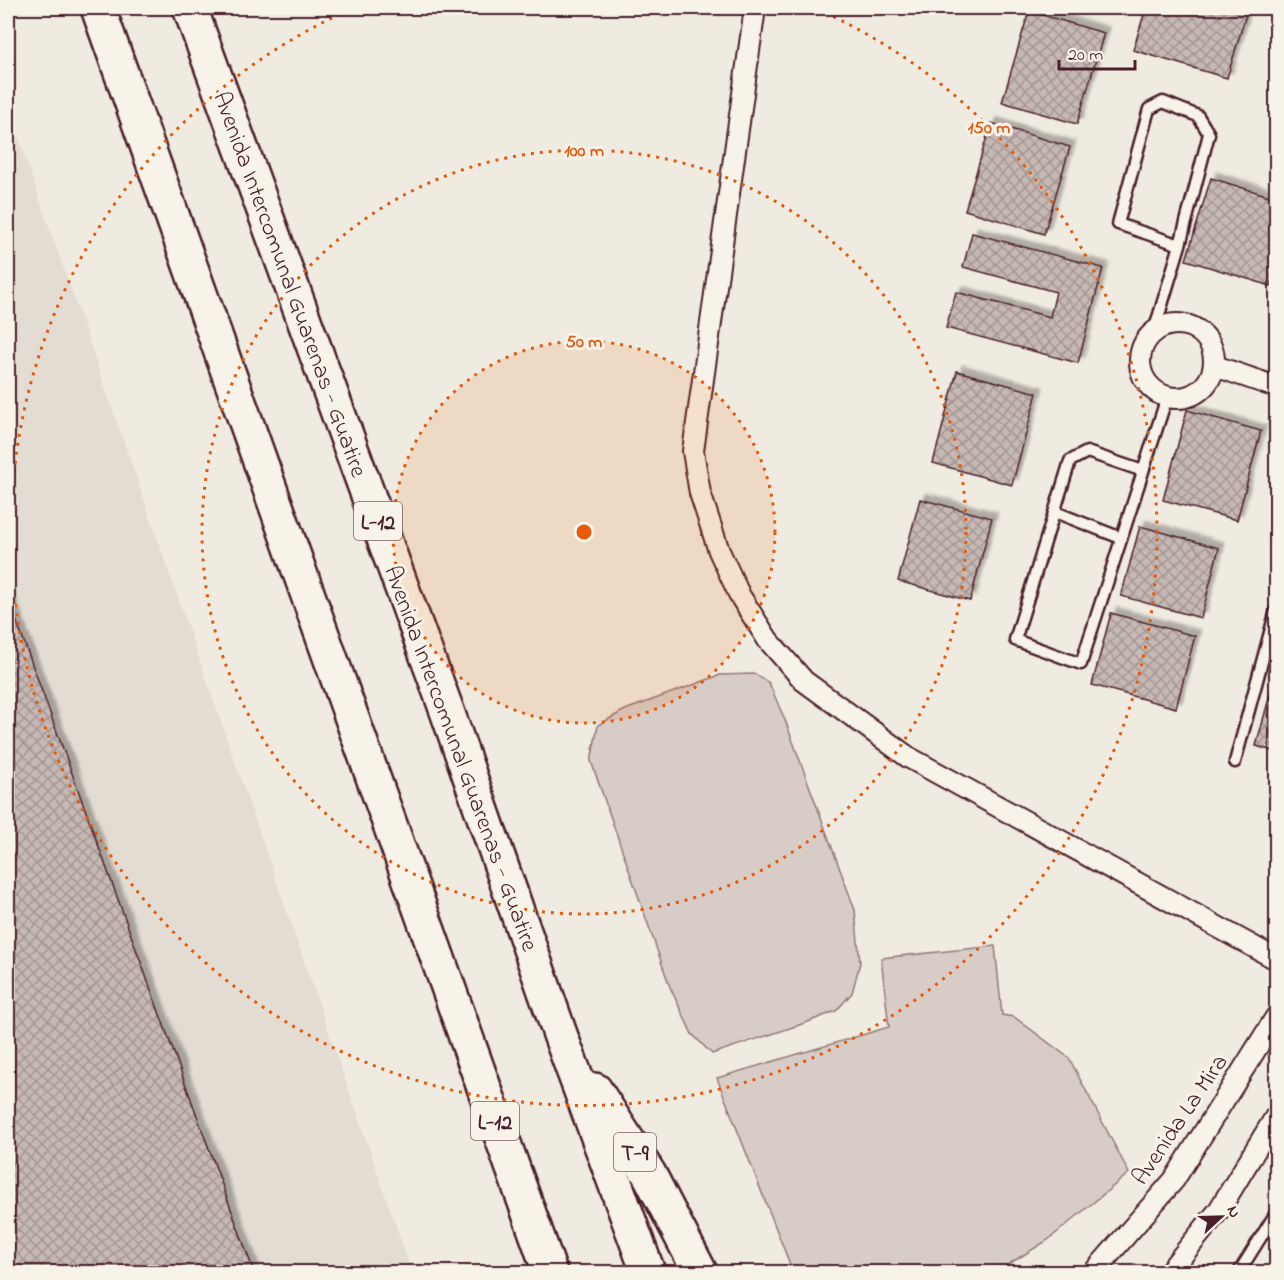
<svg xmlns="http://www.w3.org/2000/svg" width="1284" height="1280" font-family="'Indie Flower',sans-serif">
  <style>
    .built { fill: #e3dcd2 }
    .garden { fill: #d8cdc6; stroke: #917678; stroke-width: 1.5 }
    .building { fill: url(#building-cross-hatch); stroke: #4a1f2b; stroke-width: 1.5; filter: url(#shadow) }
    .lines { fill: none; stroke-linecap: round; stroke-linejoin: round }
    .lane-casing { stroke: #4a1f2b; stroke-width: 15 }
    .street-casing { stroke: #4a1f2b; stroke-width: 24 }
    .highway-casing { stroke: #4a1f2b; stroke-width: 38 }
    .lane { stroke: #f7f3e8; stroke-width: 10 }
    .street { stroke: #f7f3e8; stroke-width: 20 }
    .highway { stroke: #f7f3e8; stroke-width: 33 }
    .ring { fill: none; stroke: #e8590c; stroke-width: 3; stroke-dasharray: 3 6 }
    .labels { text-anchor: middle; stroke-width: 6; stroke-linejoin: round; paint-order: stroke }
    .shield { fill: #f7f3e8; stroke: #7e5f64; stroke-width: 1.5 }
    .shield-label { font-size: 22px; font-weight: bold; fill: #4a1f2b }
    .street-label { font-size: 24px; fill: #4a1f2b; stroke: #f7f3e8 }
    .centre { fill: #e8590c; stroke: #f7f3e8; stroke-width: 3 }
    .ring-label { font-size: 18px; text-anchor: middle; font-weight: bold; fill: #e8590c; stroke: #f7f3e8; stroke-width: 6; stroke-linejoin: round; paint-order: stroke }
  </style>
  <defs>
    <pattern id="building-cross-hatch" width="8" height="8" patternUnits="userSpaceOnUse" patternTransform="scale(1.5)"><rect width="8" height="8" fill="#c6b8b3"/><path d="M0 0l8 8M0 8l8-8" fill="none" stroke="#a39592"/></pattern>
    <filter id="shadow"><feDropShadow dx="5.5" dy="-5.5" stdDeviation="1.5" flood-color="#0004"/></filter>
  </defs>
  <rect width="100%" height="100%" fill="#f0ebe0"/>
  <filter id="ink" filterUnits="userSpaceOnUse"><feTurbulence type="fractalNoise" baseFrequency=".0167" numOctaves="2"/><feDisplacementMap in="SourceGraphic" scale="12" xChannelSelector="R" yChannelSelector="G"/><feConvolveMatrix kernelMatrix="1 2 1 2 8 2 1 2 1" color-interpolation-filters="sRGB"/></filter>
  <g filter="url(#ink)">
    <polygon class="built" points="8,108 412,1272 8,1272"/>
    <g class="garden">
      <polygon points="755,674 769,683 785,720 855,910 860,963 852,993 836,1011 808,1022 712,1054 692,1034 670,987 591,761 598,725 625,710 720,675"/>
      <polygon points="995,946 1002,1015 1014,1017 1069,1058 1129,1173 1048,1240 996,1272 793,1272 717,1078 889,1027 881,958"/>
    </g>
    <g class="building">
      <polygon points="1146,8 1248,8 1227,78 1133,50"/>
      <polygon points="1029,11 1104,33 1077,124 1002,102"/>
      <polygon points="991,123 1070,147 1044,234 965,210"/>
      <polygon points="1211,178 1276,198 1276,267 1271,286 1186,260"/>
      <polygon points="972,233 1103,268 1078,363 946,328 956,292 1050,317 1056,292 963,267"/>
      <polygon points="957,371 1037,393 1012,485 933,463"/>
      <polygon points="1187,410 1261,431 1237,520 1163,500"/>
      <polygon points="920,499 992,518 970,601 898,581"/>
      <polygon points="1140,526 1219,548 1201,618 1121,596"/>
      <polygon points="8,598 254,1272 8,1272"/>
      <polygon points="1111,613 1195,636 1176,708 1092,685"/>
      <polygon points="1276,672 1276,752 1256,746"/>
      <polygon points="1276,1250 1276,1272 1268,1272 1275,1253"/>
    </g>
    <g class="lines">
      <g class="lane-casing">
        <g id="lane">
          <polyline points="1155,328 1180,245 1209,134 1198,116 1163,102 1149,109 1118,224 1180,245"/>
          <polyline points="1143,471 1087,452 1070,461 1015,640 1081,664 1167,397"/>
          <polyline points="1055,512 1121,538"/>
          <polyline points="1235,762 1276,610"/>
          <polyline points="1239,1272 1276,1213"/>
        </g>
      </g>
      <g class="street-casing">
        <g id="street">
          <polyline points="755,8 693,451 700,493 719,551 740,596 768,640 804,681 908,757 1276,959"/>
          <circle cx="1177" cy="361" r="37"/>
          <polyline points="1215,366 1276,387"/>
          <polyline points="1094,1272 1174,1180 1276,1017"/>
          <polyline points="1169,1272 1219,1210 1276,1116"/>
        </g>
      </g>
      <g class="highway-casing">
        <g id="highway">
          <polyline points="98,8 550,1272"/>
          <polyline points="190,8 447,711 561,1037 648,1272"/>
          <polyline points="595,1090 649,1174 700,1272"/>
        </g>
      </g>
      <use href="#lane" class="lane"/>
      <use href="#street" class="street"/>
      <use href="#highway" class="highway"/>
    </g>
  </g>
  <circle cx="584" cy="532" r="191" fill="#e8590c" fill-opacity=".12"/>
  <g class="ring">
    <circle cx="584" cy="532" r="191"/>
    <circle cx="584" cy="532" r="382"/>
    <path d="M817 9A573 573 0 1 1 351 9"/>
  </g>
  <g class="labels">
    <g class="shield">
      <rect x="354" y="502" width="48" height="38" rx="4.5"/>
      <rect x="471" y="1102" width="48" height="38" rx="4.5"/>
      <rect x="614" y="1133" width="42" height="38" rx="4.5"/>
    </g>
    <g class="shield-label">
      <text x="378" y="529">L-12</text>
      <text x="495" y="1129">L-12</text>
      <text x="635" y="1160">T-9</text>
    </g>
    <g class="street-label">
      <text transform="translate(291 284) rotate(70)" y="8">Avenida Intercomunal Guarenas - Guatire</text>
      <text transform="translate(462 758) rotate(70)" y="8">Avenida Intercomunal Guarenas - Guatire</text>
      <text transform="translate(1179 1119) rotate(-56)" y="8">Avenida La Mira</text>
    </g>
  </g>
  <circle cx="584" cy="532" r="9" class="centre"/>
  <g class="ring-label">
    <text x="989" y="133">150 m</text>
    <text x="584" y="156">100 m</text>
    <text x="584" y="347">50 m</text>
  </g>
  <rect width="1284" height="1280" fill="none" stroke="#f7f3e8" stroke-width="30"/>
  <rect x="15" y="15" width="1254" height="1250" fill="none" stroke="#4a1f2b" stroke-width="2" filter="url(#ink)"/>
  <g transform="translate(1221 1217) rotate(68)" stroke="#f7f3e8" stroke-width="4.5" paint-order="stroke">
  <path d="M0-4.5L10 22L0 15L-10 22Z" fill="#4a1f2b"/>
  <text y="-9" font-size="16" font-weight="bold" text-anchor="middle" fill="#4a1f2b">N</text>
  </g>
  <path d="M1059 60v9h76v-9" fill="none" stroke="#4a1f2b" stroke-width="3"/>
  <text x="1068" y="60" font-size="18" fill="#4a1f2b" stroke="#f7f3e8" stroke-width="4.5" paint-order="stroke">20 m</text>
</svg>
